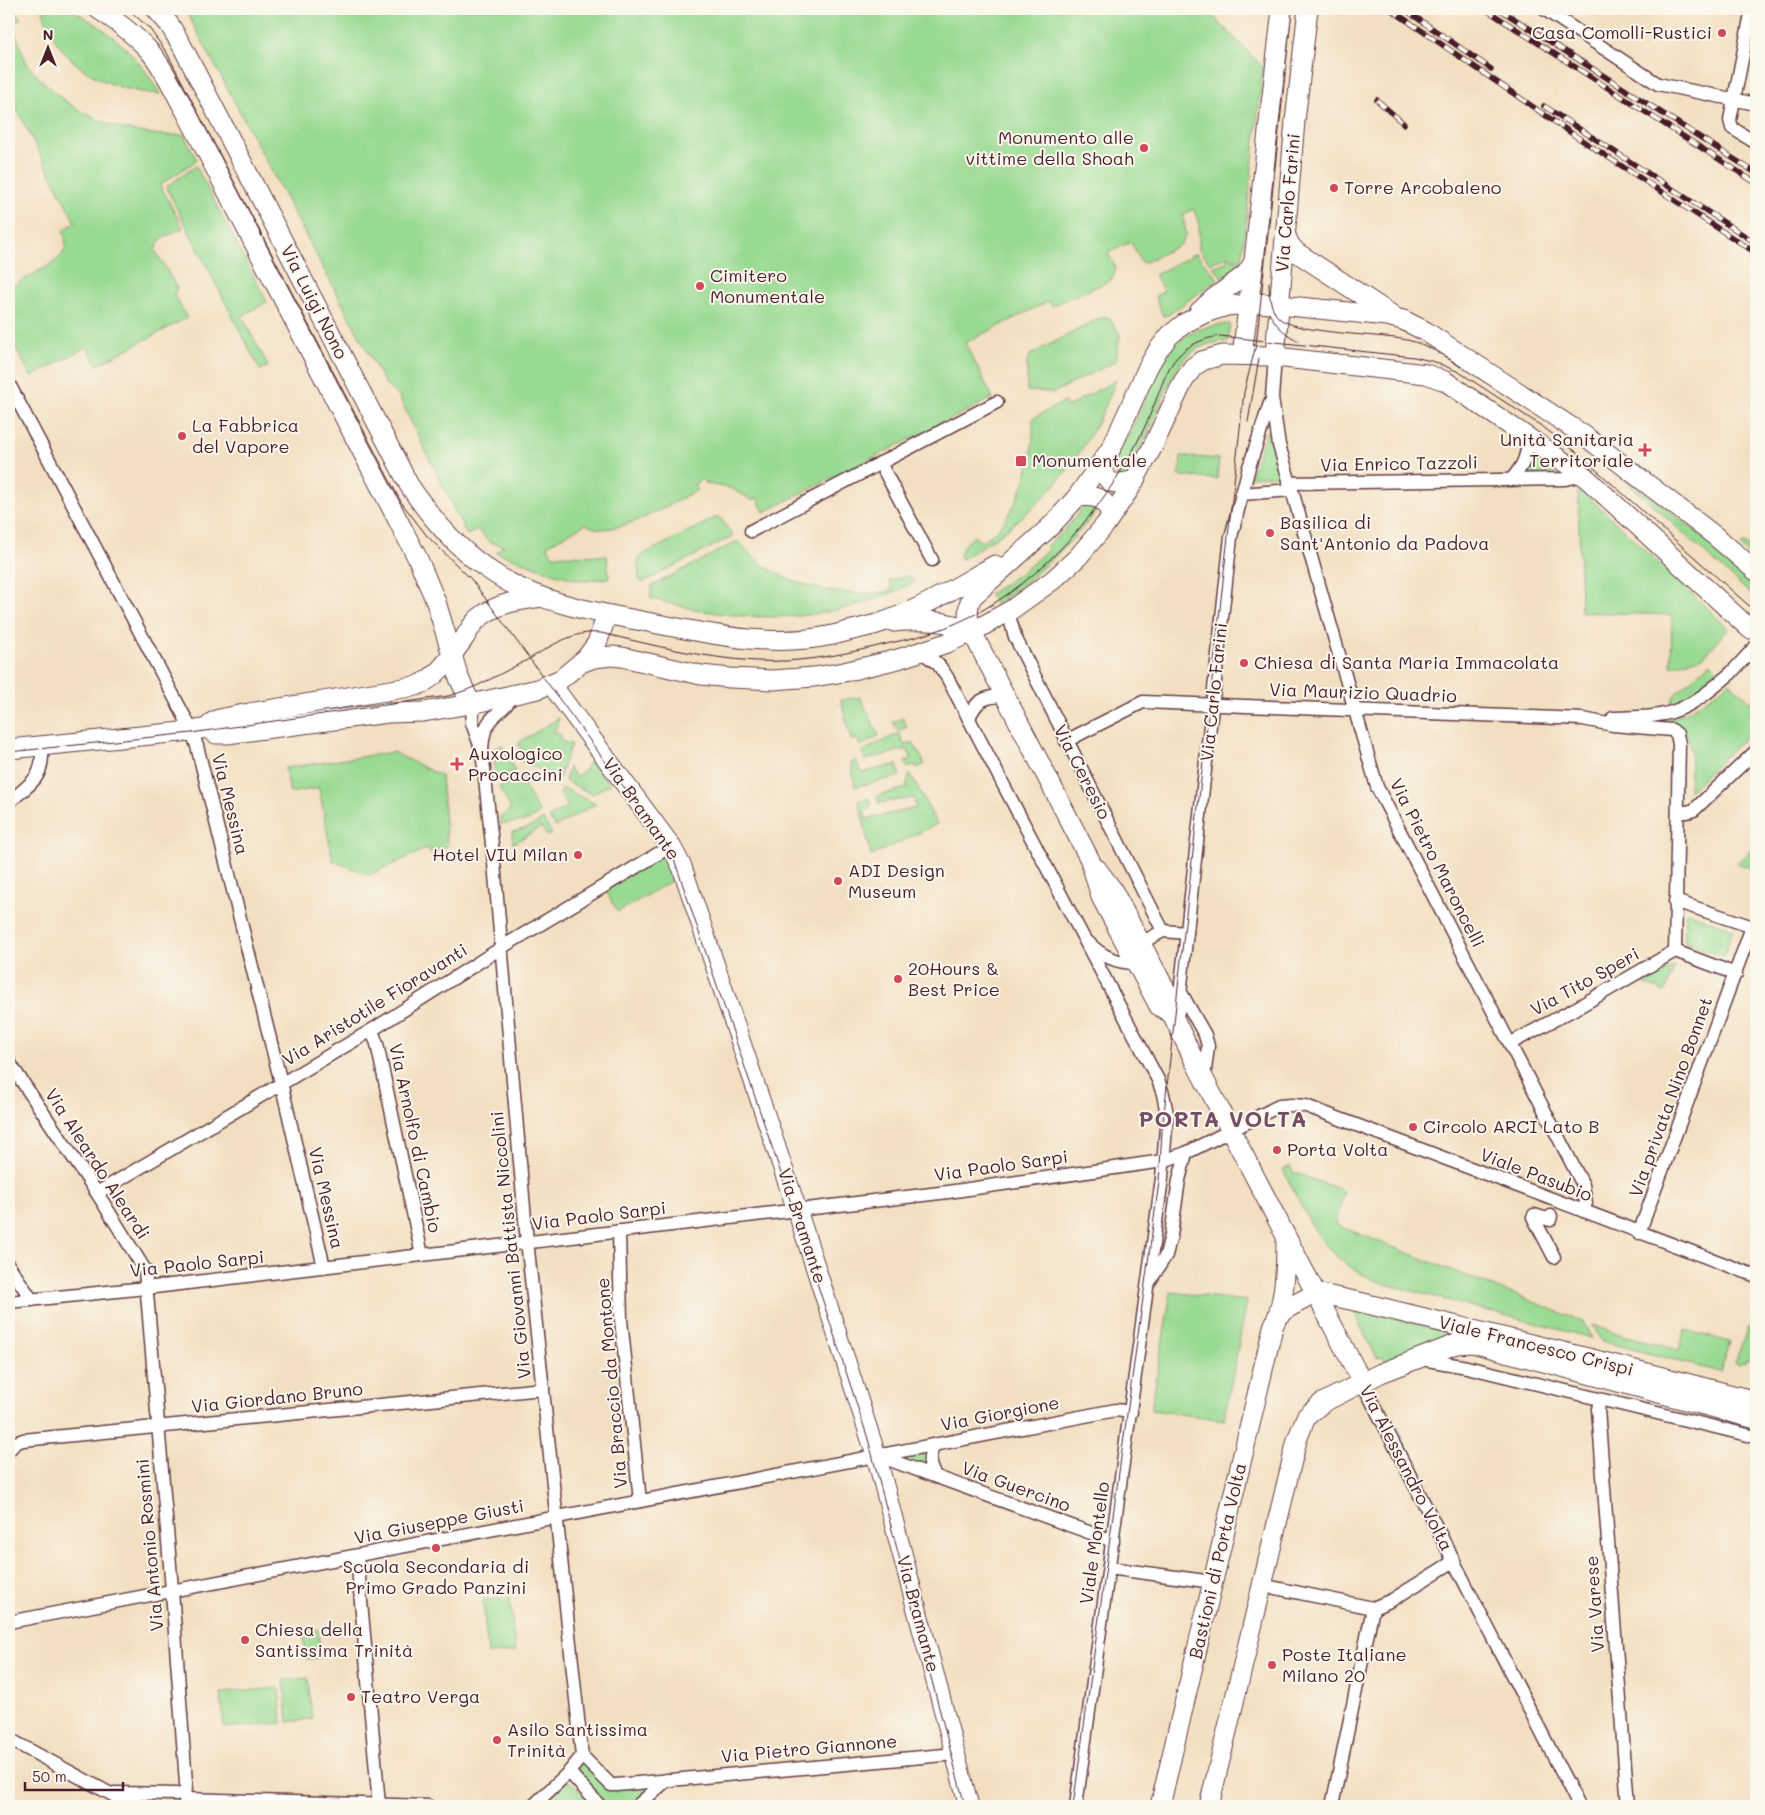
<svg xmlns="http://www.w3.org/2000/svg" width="1765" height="1815" font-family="Mali,sans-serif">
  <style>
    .green { fill: #99da92; stroke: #727c5e }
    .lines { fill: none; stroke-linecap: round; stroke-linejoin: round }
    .street-casing { stroke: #633c42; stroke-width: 15 }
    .secondary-casing { stroke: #633c42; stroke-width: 21 }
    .street { stroke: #fff; stroke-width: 12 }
    .secondary { stroke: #fff; stroke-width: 19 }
    .tram { stroke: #4a1f2b; stroke-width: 1 }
    .rail-casing { stroke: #4a1f2b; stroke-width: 5.5 }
    .rail { stroke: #fbf7ec; stroke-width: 4; stroke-dasharray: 11; stroke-linecap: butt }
    .street-bridge-casing { stroke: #633c42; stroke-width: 15; stroke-linecap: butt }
    .secondary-bridge-casing { stroke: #633c42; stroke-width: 21; stroke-linecap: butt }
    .street-bridge { stroke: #fff; stroke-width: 12 }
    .secondary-bridge { stroke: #fff; stroke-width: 19 }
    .poi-dot { fill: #d1495b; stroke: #fbf7ec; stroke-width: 2 }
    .labels { text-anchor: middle; stroke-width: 4; stroke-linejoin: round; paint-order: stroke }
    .poi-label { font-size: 18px; fill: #4a1f2b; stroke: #fbf7ec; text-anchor: start }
    .street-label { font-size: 18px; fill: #4a1f2b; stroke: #fbf7ec }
    .district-label { font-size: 22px; font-weight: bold; letter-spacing: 1px; fill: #744f66; stroke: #fbf7ec }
  </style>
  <rect width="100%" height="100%" fill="#fbf7ec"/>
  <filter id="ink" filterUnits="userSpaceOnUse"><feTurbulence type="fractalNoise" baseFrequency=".02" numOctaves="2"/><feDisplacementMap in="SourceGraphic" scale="10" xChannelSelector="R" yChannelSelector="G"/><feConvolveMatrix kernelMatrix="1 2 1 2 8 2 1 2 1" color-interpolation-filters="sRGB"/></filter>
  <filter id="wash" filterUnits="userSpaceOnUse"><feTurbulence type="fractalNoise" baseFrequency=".0096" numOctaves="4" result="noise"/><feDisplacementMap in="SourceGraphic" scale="20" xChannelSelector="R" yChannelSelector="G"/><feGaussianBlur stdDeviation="1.12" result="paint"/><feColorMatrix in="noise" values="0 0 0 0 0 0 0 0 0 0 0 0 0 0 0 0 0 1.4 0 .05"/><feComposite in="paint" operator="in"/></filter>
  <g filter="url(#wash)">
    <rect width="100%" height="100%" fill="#f2dfc1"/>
    <g class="green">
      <path d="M9,9H17L20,19L13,24C17,36 21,52 27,63C32,71 41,80 48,86C85,122 133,137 184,135L197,160L160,185L183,228L161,239L155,250L177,288L174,294L187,318L97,365L87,347L31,377L9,334V288C18,283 28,277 37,272C55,262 73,255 63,231L75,222L9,94Z"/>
      <path d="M43,9C50,9 59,7 66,9C74,10 84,17 91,21C124,43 140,60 160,94C115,91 72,73 50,31C46,24 45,16 43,9Z"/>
      <path d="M185,9H1206L1263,67L1242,259L1227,257L1210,263L1199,250V221L1193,209L1183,215L1186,235L1181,244L1144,263L1141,262L1131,242L1108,253L1116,269L1111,280C1091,290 1071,296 1052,306L1049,301L965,343L993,398L764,512L757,498L752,500L730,488L706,484L702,479L694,484L697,490C674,502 609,543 586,524L547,545L552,555L607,556L609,578L584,581L555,574L496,552L504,546L489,542L478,530L467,535L399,397L385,384Z"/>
      <polygon points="196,166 267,302 242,316 268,366 260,370 166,187"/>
      <polygon points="1194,254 1197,254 1218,279 1168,315 1163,316 1155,296 1162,293 1163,290 1155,275"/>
      <polygon points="1227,259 1242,261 1241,264 1222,277 1213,267 1228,261"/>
      <polygon points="1105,317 1110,318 1120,335 1116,361 1051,394 1050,392 1027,391 1027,361 1030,355 1098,319"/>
      <path d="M1230,324L1228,341C1178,343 1171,381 1154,420C1146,439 1135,457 1125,475L1121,479L1109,469C1117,452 1129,436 1137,418C1160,370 1165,327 1230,324Z"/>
      <path d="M1116,380C1086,461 1036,517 961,559C958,548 967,543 974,536L981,542C987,538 995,533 999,528C1024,497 1035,456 1033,418L1064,402L1067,407Z"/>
      <polygon points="1267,430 1281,475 1250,477"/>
      <polygon points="1532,450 1559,473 1525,475 1523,471"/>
      <polygon points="1181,456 1219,459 1217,479 1179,476"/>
      <polygon points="1605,462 1731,558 1756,581 1756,599"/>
      <polygon points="1578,487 1729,629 1703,657 1671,666 1672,615 1581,612"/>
      <path d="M1085,505L1100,507C1069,546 1036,576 995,604L989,594L1021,573L1049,549L1046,546L1063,532Z"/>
      <polygon points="719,516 733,536 643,582 639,580 638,560 640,556"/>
      <path d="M738,541C774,586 838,599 891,591L890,580L909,576L915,582C828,626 742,625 650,598L652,586Z"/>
      <polygon points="1743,544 1756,548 1756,560 1740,546"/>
      <polygon points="1711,663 1721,673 1687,698 1670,706 1675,694"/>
      <path d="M1730,682L1756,707V727L1689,791C1689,776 1696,736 1681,727C1675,723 1666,724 1659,721C1687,717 1708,698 1730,682Z"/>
      <polygon points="860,697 879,736 860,746 857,739 851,740 841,700"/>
      <polygon points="559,718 555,732 561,735 560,741 571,744 559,778 519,760 523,752 518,743"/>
      <polygon points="903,718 907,727 898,731 893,722"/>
      <polygon points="899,733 905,746 913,742 925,764 917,768 915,765 908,768 905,761 910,760 911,757 907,749 865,760 863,751"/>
      <polygon points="502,745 515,771 496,779 493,749"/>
      <polygon points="393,752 441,776 447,846 431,854 428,848 369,875 333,861 319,788 290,793 285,768"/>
      <polygon points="591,759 610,784 592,794 565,781 569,767 575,777 585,770"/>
      <polygon points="856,760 862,773 897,764 900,776 855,787 851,763"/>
      <polygon points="909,775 911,775 937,824 871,856 859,801 869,798 872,805 864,812 866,819 916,808 914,798 878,803 877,796 906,788"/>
      <polygon points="520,777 539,813 528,821 500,824 500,817 509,812 508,810 511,809 499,787"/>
      <polygon points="563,788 596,804 555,827 549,817 568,806 560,794"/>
      <polygon points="543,819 552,834 547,836 541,827 513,844 512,832 531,827"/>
      <polygon points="1756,846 1756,870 1737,863"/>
      <polygon points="663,855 676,878 618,912 605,890"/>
      <polygon points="1687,912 1733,929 1724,957 1685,942 1685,914"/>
      <polygon points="1675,966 1665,992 1643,983"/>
      <path d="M1290,1166L1293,1172L1344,1191L1336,1225L1582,1321L1592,1338L1385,1284C1323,1262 1311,1224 1283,1170Z"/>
      <polygon points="1171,1292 1247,1301 1224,1420 1151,1410"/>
      <polygon points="1349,1304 1450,1333 1446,1339 1386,1361 1382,1357 1377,1358"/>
      <polygon points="1593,1325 1609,1331 1679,1350 1685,1330 1730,1342 1720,1372 1601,1341"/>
      <polygon points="1748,1327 1756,1330 1756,1347 1753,1357 1739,1364 1735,1363"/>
      <polygon points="927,1450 927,1470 895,1459"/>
      <polygon points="510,1598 515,1652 488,1654 483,1600"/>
      <polygon points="318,1629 321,1658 306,1659 303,1631"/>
      <polygon points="308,1678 312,1719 288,1722 284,1680"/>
      <polygon points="279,1688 282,1723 224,1728 221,1693"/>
      <polygon points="584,1761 609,1787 657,1784 632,1806 607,1806 578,1774 577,1770"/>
      <polygon points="569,1781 596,1806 537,1806 563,1784"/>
    </g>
  </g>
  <g filter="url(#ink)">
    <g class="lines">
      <g class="street-casing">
        <g id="street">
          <polyline points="1544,9 1658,84 1756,104"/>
          <polyline points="1752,9 1730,120 1732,128 1756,143"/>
          <polyline points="1275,356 1272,398 1279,445 1377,787 1583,1185 1586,1203 1583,1211"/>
          <polyline points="9,384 190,727 197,746 283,1091 324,1267"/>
          <polyline points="880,463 932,560"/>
          <path d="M1511,480C1523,466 1529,455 1527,436"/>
          <polyline points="1289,483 1565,479 1583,475"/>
          <polyline points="1242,494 1291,490"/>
          <polyline points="751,531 997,402"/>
          <polyline points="1011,610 1010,619 1015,637 1163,931"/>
          <polyline points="922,652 938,664 947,677 1158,1080 1163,1094 1167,1114 1162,1178 1076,1806"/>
          <path d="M514,695C496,720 484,714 482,750L494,863L526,1231L582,1756L611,1785H616L955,1754"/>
          <polyline points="471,704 473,711 472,723 481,748"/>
          <path d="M1613,718C1630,717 1648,718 1664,714C1690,709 1711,690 1731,673"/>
          <path d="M969,719C975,700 986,696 1005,696"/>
          <polyline points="1066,741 1143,702 1583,719 1613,725 1672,730 1677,734 1679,744 1675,951"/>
          <path d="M9,802C32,782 44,779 42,745"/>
          <polyline points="1678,812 1687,812 1694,810 1756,751"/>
          <polyline points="1675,901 1756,928"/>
          <path d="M1088,942C1101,956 1117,963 1135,963"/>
          <polyline points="1141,943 1163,931 1187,933"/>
          <polyline points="1675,951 1736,974"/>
          <polyline points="1180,991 1205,1035 1208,1046 1204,1078"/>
          <polyline points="1178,1012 1231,537 1249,467 1270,403"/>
          <polyline points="372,1030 377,1044 422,1255"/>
          <polyline points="1511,1043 1580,1006 1675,951"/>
          <polyline points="9,1062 97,1193 145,1270 171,1577 186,1783 185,1806"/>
          <polyline points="97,1193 372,1030 509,943 671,846"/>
          <polyline points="1551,1216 1550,1220 1534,1215 1533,1217 1554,1257"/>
          <polyline points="619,1231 621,1320 640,1501"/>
          <polyline points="1639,1233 1752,927"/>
          <polyline points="9,1266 32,1300"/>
          <polyline points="1148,1284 1166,1255 1171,1235 1179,1180 1186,1153"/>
          <polyline points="9,1302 146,1288 948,1192 1163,1161 1186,1153 1279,1106 1292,1105 1306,1106 1756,1276"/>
          <polyline points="1422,1359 1467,1367 1756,1437"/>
          <polyline points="1362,1382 1579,1806"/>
          <polyline points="1600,1400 1598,1409 1628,1806"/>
          <path d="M935,1445C928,1455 928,1466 936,1477"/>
          <polyline points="9,1450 15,1443 23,1440 543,1389"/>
          <polyline points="879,1456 1113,1541"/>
          <polyline points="357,1556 379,1805"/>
          <polyline points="1109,1568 1213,1582"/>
          <polyline points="1261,1585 1373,1608 1392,1600 1454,1561"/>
          <path d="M9,1622C378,1551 747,1480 1116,1410L1131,1412"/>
          <polyline points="9,1739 133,1806"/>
          <polyline points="569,1772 600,1806"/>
          <polyline points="114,1793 177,1794"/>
          <polyline points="186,1799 428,1806"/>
          <polyline points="533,1806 569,1772 582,1756"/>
          <polyline points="637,1806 667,1780"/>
          <polyline points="1332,1806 1373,1608"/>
        </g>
      </g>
      <g class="secondary-casing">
        <g id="secondary">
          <path d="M98,9C118,22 137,36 152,54C166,72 175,93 186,112L418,559L436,602L459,678L471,704"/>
          <path d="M156,9L169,24L181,44L409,485C432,520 459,551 495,574C537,602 592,612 642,621C706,633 767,649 833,635C847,631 862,628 877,624C919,611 958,586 995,565"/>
          <polyline points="1286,236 1290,245 1296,252 1392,315"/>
          <polyline points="1199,312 1214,298 1246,274 1254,262"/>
          <polyline points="1242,355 1254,261 1271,104"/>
          <polyline points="1275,356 1295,121"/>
          <path d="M1100,465C1108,487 1115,485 1135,480"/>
          <path d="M1077,497C1095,495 1106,497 1111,516"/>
          <path d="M894,622C921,620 947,619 972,632"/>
          <polyline points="581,663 594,658 612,656 622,657 701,675 730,678 773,680 814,677 844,672 898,659 947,643 972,632 1011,610 1053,580 1078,557 1105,525 1129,490 1152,448 1183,382 1193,367 1202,361 1222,355 1267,356 1426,374 1445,381 1583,475 1750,629"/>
          <polyline points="551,684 671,846 682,867 797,1210 876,1455 969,1806"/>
          <polyline points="207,728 216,734 227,734 388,713 423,712 471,704 538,689 561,679 586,658 597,643 607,615"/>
          <path d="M9,749L191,731L207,728L214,721L219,719L249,713L416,686C438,678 452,655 465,637C469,630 473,623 479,618C497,603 520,600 542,597"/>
          <polyline points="1097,869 1112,889 1172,1002 1172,1014 1194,1060 1362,1382"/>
          <path d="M1172,1014L1159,1006L1101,897L1090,860L972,632C968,621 966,608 972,597L1051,526L1077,497L1112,447L1148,367L1158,350L1170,335L1185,323L1205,313L1227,306L1260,303L1387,316L1403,320L1425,331L1585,436L1715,536L1756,571"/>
          <polyline points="1316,1293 1355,1301 1596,1360 1756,1401"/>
          <polyline points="1278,1317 1288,1308 1316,1293"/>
          <path d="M1160,1806L1273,1327C1285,1303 1286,1268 1286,1241"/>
          <polyline points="1209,1806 1297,1440 1306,1417 1322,1403 1381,1373 1456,1344 1473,1343 1756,1419"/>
        </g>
      </g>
      <use href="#street" class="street"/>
      <use href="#secondary" class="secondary"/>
      <g class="tram">
        <polyline points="128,9 149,28 167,53 401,502 427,536 471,579 660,836 674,859 788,1194 868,1439 965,1806"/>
        <path d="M1269,282C1269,294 1270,309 1279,318C1296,334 1380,334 1407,340C1427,344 1444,356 1461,367"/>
        <path d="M1269,313C1276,326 1286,335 1299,341"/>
        <polyline points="1248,422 1259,358"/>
        <path d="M9,752L191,733L448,696C476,689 503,672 529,659C551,646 574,630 601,633C652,645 703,658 756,661C797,663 835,656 874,647C893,642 912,639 930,633C1007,609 1071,548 1114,482C1129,459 1142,435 1152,410C1160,392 1165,369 1179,355C1190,344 1205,338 1220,336L1414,357L1435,362L1459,372L1543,427L1575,451L1756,612"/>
        <polyline points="1073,1806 1159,1182 1162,1131 1244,392 1256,345 1292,9"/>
      </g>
      <g class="rail-casing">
        <g id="rail">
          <polyline points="1390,9 1580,139 1756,253"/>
          <polyline points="1404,9 1491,69"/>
          <polyline points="1485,9 1756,183"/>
          <polyline points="1499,9 1756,173"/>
          <polyline points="1377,100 1404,124"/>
          <polyline points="1544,106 1756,243"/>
        </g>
      </g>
      <use href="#rail" class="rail"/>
      <g class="street-bridge-casing">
        <polyline id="street-bridge" points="1731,673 1756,646"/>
      </g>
      <g class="secondary-bridge-casing">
        <g id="secondary-bridge">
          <polyline points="1271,104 1282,9"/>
          <polyline points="1295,121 1308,9"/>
        </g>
      </g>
      <use href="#street-bridge" class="street-bridge"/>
      <use href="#secondary-bridge" class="secondary-bridge"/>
    </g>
  </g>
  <g class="poi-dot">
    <circle cx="1722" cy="33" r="5"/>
    <circle cx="1144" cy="148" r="5"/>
    <circle cx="1334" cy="188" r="5"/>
    <circle cx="700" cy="286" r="5"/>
    <circle cx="182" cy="436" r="5"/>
    <path d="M1642.5 442.5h5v5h5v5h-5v5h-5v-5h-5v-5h5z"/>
    <rect x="1015" y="455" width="12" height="12" rx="2.5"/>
    <circle cx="1270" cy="533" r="5"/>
    <circle cx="1244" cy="663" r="5"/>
    <path d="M454.5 756.5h5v5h5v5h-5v5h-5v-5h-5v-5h5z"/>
    <circle cx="578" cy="855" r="5"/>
    <circle cx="838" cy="881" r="5"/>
    <circle cx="898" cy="979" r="5"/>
    <circle cx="1413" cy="1127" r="5"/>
    <circle cx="1277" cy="1150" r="5"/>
    <circle cx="436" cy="1548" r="5"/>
    <circle cx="245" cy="1640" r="5"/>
    <circle cx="1272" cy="1665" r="5"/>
    <circle cx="351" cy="1697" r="5"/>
    <circle cx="497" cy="1740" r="5"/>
  </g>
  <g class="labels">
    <g class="poi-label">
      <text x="1712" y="39" text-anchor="end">Casa Comolli-Rustici</text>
      <text x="1134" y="144" text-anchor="end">Monumento alle<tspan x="1134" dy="21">vittime della Shoah</tspan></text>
      <text x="1344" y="194">Torre Arcobaleno</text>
      <text x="710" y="282">Cimitero<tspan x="710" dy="21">Monumentale</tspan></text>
      <text x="192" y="432">La Fabbrica<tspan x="192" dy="21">del Vapore</tspan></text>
      <text x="1634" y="446" text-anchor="end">Unità Sanitaria<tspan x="1634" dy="21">Territoriale</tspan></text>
      <text x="1032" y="467">Monumentale</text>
      <text x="1280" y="529">Basilica di<tspan x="1280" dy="21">Sant'Antonio da Padova</tspan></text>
      <text x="1254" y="669">Chiesa di Santa Maria Immacolata</text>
      <text x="468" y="760">Auxologico<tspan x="468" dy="21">Procaccini</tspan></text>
      <text x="568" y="861" text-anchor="end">Hotel VIU Milan</text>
      <text x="848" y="877">ADI Design<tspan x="848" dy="21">Museum</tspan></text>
      <text x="908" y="975">20Hours &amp;<tspan x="908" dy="21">Best Price</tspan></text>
      <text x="1423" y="1133">Circolo ARCI Lato B</text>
      <text x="1287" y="1156">Porta Volta</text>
      <text x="436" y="1573" text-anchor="middle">Scuola Secondaria di<tspan x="436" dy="21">Primo Grado Panzini</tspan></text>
      <text x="255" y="1636">Chiesa della<tspan x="255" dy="21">Santissima Trinità</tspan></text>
      <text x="1282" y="1661">Poste Italiane<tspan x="1282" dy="21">Milano 20</tspan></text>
      <text x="361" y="1703">Teatro Verga</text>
      <text x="507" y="1736">Asilo Santissima<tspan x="507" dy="21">Trinità</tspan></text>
    </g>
    <g class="street-label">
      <text transform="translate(1288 203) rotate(-85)" y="6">Via Carlo Farini</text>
      <text transform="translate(314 302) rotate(63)" y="6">Via Luigi Nono</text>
      <text transform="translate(1399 464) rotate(-1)" y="6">Via Enrico Tazzoli</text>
      <text transform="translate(1214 692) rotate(-84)" y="6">Via Carlo Farini</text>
      <text transform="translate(1363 693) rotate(2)" y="6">Via Maurizio Quadrio</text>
      <text transform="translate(1082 772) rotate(63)" y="6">Via Ceresio</text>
      <text transform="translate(230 804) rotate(76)" y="6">Via Messina</text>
      <text transform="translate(641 809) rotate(55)" y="6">Via Bramante</text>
      <text transform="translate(1437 863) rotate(63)" y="6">Via Pietro Maroncelli</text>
      <text transform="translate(1585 982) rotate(-29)" y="6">Via Tito Speri</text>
      <text transform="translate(375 1005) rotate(-32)" y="6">Via Aristotile Fioravanti</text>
      <text transform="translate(1671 1097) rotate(-70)" y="6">Via privata Nino Bonnet</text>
      <text transform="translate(415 1138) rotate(78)" y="6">Via Arnolfo di Cambio</text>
      <text transform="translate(97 1164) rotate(57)" y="6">Via Aleardo Aleardi</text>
      <text transform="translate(1001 1166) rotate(-8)" y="6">Via Paolo Sarpi</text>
      <text transform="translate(1536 1175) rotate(21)" y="6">Viale Pasubio</text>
      <text transform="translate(326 1198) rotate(77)" y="6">Via Messina</text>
      <text transform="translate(599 1216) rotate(-7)" y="6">Via Paolo Sarpi</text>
      <text transform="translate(802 1226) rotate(72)" y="6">Via Bramante</text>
      <text transform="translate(511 1245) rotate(-96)" y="6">Via Giovanni Battista Niccolini</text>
      <text transform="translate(197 1264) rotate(-6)" y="6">Via Paolo Sarpi</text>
      <text transform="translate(1536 1346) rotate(14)" y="6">Viale Francesco Crispi</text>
      <text transform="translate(612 1383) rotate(-95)" y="6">Via Braccio da Montone</text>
      <text transform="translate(277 1398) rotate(-6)" y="6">Via Giordano Bruno</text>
      <text transform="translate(1000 1414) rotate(-11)" y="6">Via Giorgione</text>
      <text transform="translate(1406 1468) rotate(63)" y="6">Via Alessandro Volta</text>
      <text transform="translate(1016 1487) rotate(20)" y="6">Via Guercino</text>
      <text transform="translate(439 1522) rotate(-11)" y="6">Via Giuseppe Giusti</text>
      <text transform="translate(1095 1543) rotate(-82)" y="6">Viale Montello</text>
      <text transform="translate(150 1545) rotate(-95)" y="6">Via Antonio Rosmini</text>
      <text transform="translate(1218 1561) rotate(-77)" y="6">Bastioni di Porta Volta</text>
      <text transform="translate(1595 1604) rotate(-94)" y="6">Via Varese</text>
      <text transform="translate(918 1614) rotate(75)" y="6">Via Bramante</text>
      <text transform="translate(809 1749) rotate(-5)" y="6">Via Pietro Giannone</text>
    </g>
    <g class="district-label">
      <text x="1223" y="1127">PORTA VOLTA</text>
    </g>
  </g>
  <rect width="1765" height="1815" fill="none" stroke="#fbf7ec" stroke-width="30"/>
  <g transform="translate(48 48)" stroke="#fbf7ec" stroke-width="4" paint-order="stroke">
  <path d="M0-4L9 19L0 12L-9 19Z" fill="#4a1f2b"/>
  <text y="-8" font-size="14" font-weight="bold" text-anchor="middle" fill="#4a1f2b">N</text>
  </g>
  <path d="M25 1782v8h98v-8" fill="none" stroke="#4a1f2b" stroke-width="2.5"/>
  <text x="32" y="1782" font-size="15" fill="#4a1f2b" stroke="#fbf7ec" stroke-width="4" paint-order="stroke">50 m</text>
</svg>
